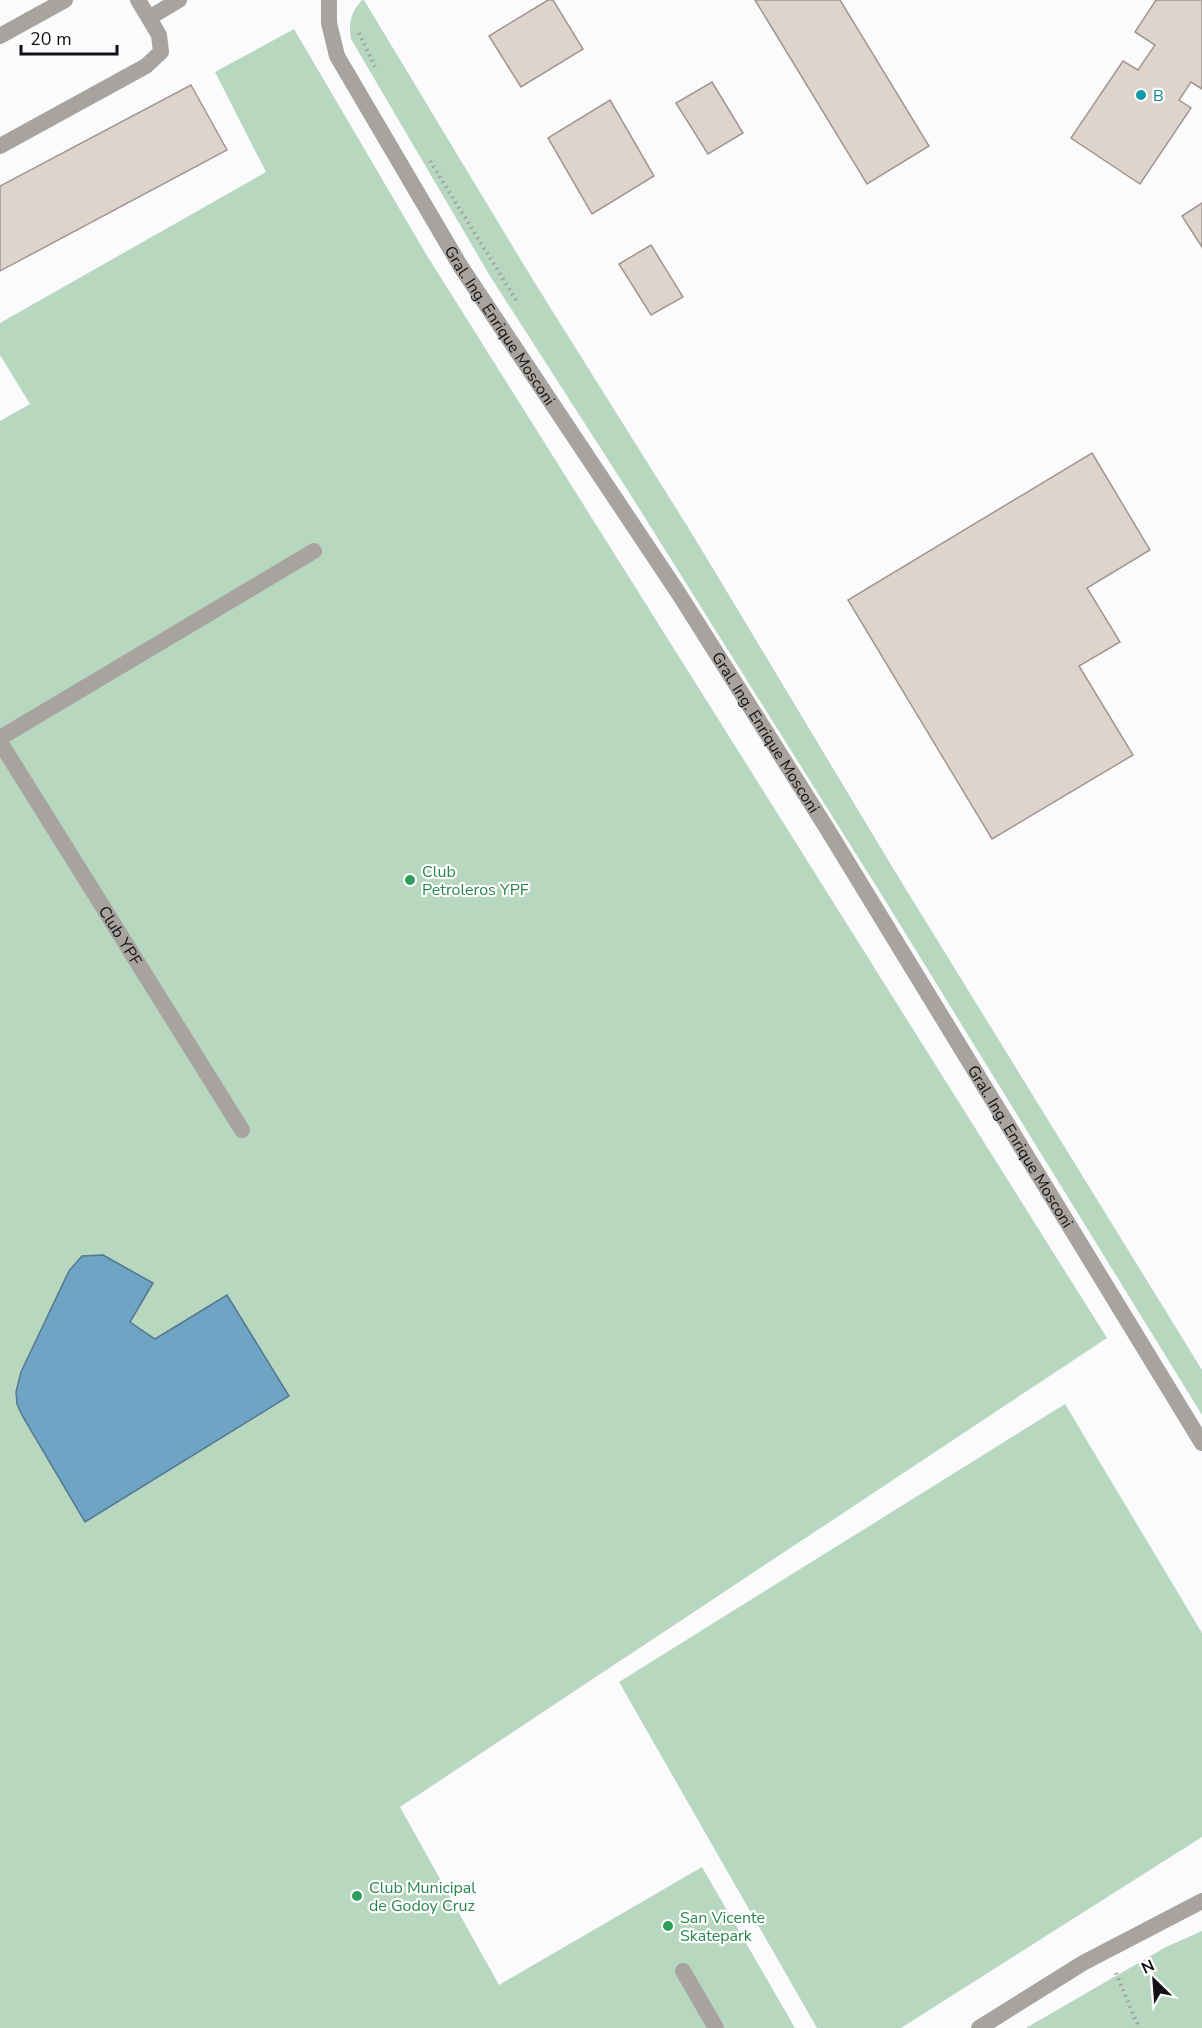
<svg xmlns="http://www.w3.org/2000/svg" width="1202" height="2028" font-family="'Nunito Sans',sans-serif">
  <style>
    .green { fill: #b8d7bf }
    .water { fill: #70a4c4; stroke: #547890; stroke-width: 1.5 }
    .building { fill: #ded4cc; stroke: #a1978f; stroke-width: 1.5 }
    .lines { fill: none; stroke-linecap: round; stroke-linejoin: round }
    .path { stroke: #9c9ca0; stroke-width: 4; stroke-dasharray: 1.5 4.5; stroke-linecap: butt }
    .service { stroke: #a7a39f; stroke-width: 16 }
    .minor { stroke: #a7a39f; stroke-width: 16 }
    .tertiary { stroke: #a7a39f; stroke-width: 16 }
    .culture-dot { fill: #0f9aa8; stroke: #fff; stroke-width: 2 }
    .leisure-dot { fill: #2e9e5b; stroke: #fff; stroke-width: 2 }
    .labels { text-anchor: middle; stroke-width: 4.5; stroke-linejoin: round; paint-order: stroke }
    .culture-label { font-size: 16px; fill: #0d838f; stroke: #fff; text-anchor: start }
    .street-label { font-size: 16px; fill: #121216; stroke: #fff }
    .leisure-label { font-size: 16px; fill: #27864d; stroke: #fff; text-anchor: start }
  </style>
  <rect width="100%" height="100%" fill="#fbfbfe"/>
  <g class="green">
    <path d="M362,0H364L533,280L694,537L899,878L1202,1370V1415L883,897L630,494L490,276L351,39C348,24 351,12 362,0Z"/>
    <polygon points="294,29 426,254 1107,1338 400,1807 499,1985 702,1867 795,2028 0,2028 0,421 30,404 0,355 0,323 266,172 215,72"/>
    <polygon points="1065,1404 1202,1633 1202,1837 901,2028 817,2028 619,1682"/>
    <polygon points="1202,1931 1202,2028 1026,2028 1166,1947"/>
  </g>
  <polygon class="water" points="103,1255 153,1283 130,1322 155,1339 227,1295 289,1396 85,1522 23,1417 17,1404 16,1392 21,1372 69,1271 82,1256"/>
  <g class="building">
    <polygon points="548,0 553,0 583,49 521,87 489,36"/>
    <polygon points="755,0 840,0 929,146 867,184"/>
    <polygon points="1156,0 1202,0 1202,89 1191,82 1179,100 1191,108 1140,184 1071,138 1123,61 1138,70 1155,45 1135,32"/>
    <polygon points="712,82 743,133 708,154 676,103"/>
    <polygon points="191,85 227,150 0,271 0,186"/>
    <polygon points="610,100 654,176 592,214 548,138"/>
    <polygon points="1202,203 1202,247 1182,216"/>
    <polygon points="651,245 683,297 651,315 619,264"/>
    <polygon points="1092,453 1150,550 1087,588 1120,642 1079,666 1133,755 992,839 848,600"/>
  </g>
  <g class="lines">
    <g class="path">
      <polyline points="359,33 376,69"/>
      <polyline points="430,161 518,303"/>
      <polyline points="1116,1973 1139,2028"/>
    </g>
    <g class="service">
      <polyline points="149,18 179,0"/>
      <polyline points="0,36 65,0"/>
      <polyline points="0,146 146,66 161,52 159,35 138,0"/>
      <polyline points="0,738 314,551"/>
      <path id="s1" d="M0,742L242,1130"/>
      <polyline points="683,1971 716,2028"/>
    </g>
    <path class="minor" id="s2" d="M329,0V23L337,56L461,267L679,594L826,827L1202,1443"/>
    <polyline class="tertiary" points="979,2028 1083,1963 1202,1901"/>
  </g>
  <circle class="culture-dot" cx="1141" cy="95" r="6"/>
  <g class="leisure-dot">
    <circle cx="410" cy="880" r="6"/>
    <circle cx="357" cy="1896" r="6"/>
    <circle cx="668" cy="1926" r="6"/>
  </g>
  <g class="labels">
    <g class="culture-label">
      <text x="1153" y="101">B</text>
    </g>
    <g class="street-label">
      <text dy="6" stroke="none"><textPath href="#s2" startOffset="372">Gral. Ing. Enrique Mosconi</textPath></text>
      <text dy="6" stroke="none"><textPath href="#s2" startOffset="858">Gral. Ing. Enrique Mosconi</textPath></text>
      <text dy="6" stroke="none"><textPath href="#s1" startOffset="228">Club YPF</textPath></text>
      <text dy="6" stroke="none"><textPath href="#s2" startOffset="1344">Gral. Ing. Enrique Mosconi</textPath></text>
    </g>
    <g class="leisure-label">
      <text x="422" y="877">Club<tspan x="422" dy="18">Petroleros YPF</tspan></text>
      <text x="369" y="1893">Club Municipal<tspan x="369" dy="18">de Godoy Cruz</tspan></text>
      <text x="680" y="1923">San Vicente<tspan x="680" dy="18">Skatepark</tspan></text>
    </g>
  </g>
  <g transform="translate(1154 1980) rotate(335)" stroke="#ffffff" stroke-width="4.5" paint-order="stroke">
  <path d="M0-4.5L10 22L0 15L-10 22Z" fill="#121216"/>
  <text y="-9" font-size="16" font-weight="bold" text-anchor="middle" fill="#121216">N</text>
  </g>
  <path d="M21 45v9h96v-9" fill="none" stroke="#121216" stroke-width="3"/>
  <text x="30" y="45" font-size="18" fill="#121216" stroke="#ffffff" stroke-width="4.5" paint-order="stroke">20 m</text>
</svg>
